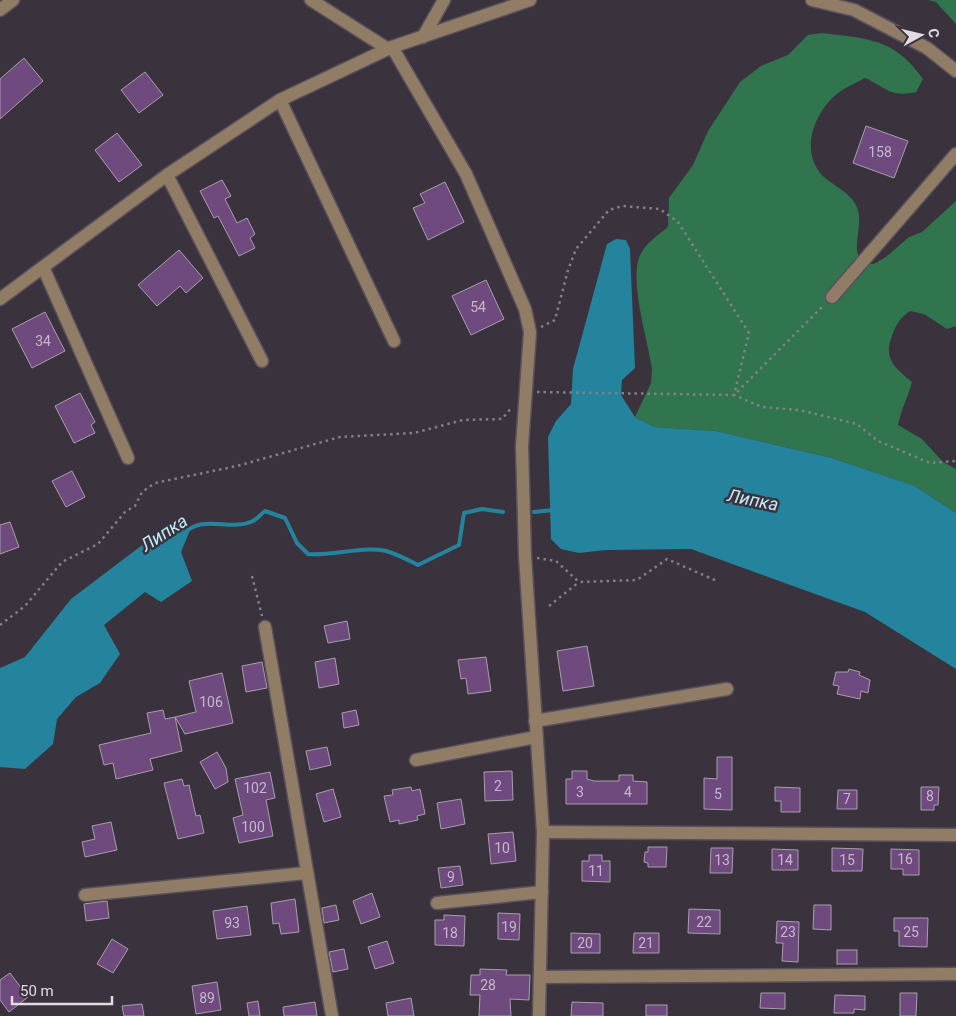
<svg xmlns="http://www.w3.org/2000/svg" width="956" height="1016" font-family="Roboto,sans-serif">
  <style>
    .forest { fill: #31754f }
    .water { fill: #25849d }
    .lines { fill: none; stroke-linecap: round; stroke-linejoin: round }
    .stream { stroke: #25849d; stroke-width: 4 }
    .building { fill: #6f4a7e; stroke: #a79fab }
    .minor-casing { stroke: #58515b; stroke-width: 15 }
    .path { stroke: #857f88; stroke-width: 2.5; stroke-dasharray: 2.5 4; stroke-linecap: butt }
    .minor { stroke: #917d66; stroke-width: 12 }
    .labels { text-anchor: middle; stroke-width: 5; stroke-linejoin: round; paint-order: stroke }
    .number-label { font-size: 14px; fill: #c4b8ca }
    .water-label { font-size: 18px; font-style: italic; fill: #c0ecfa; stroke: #3a333d }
  </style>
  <rect width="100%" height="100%" fill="#3a333d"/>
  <g class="forest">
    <polygon points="928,0 956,0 956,24 936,2"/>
    <path d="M822,33C866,39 894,37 923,79L916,92C890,98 886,87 865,78C856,83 846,87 838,93C813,113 799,153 824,177C834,186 849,192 856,205C863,220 856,234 857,250C857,254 860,260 861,264H874L886,257L909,237L922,232L956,201V326L947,329L924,314L910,311C900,318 896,324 892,336C883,359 895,368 912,382C908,397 901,410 898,425L922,439L943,462L956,469V513L915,486L832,458L716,431L654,427L635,417L651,383L652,369C648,341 630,284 639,258C643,245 657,236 668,227L669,198L693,165L708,131L740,82L761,66L788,55L808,35Z"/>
  </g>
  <g class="water">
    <polygon points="616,239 626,240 630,249 635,368 622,380 621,395 635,417 654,427 716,431 832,458 915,486 956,513 956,669 865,612 691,549 606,550 579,553 561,549 551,539 548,437 556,421 571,404 573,369 607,244"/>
    <polygon points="170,524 191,528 181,552 192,581 161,602 145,592 104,625 120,654 100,683 76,697 57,719 53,744 25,769 0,767 0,668 25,657 71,599"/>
  </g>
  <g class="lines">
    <g class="stream">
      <polyline points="534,512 553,510"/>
      <path d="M188,530C206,516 233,531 253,521C257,519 261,514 265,511L285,518L297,543L308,554C333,556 361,546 386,551C397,554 408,560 418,565L459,545L464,513L482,509L503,512"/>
    </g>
  </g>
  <g class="building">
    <polygon points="24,58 43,81 0,119 0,79"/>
    <polygon points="145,72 163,95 139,113 121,90"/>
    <polygon points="866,126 908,141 894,178 853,163"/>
    <polygon points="117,133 142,165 119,182 95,150"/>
    <polygon points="222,180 231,196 225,199 237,223 247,218 255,234 250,238 255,248 239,256 218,216 214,218 200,191"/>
    <polygon points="445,182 464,222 428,240 413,208 425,203 420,194"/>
    <polygon points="179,250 203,278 186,293 180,286 157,306 138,285"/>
    <polygon points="486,280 504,319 471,335 452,296"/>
    <polygon points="45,312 65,351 32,368 12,329"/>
    <polygon points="80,393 95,422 91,425 95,433 74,443 55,406"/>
    <polygon points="72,471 85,497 66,507 52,481"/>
    <polygon points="10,522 19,547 0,554 0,525"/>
    <polygon points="347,621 350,639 328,643 324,626"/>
    <polygon points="587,646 594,686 563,691 557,651"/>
    <polygon points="486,657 491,691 468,694 466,678 461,679 458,660"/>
    <polygon points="335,658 339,684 319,688 315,662"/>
    <polygon points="262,662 267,688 246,692 242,666"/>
    <polygon points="849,669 860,672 859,675 870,680 868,693 861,691 860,699 837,694 839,686 833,685 836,672 848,672"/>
    <polygon points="222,673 233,723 185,734 175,717 196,712 189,681"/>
    <polygon points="163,710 165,719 175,717 182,751 150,759 153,770 116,779 113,763 104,765 99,745 151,733 147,713"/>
    <polygon points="356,710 359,725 344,728 342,713"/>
    <polygon points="327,747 331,765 310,770 306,751"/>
    <polygon points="217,752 226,768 228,782 215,789 200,762"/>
    <polygon points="717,757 732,757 732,810 704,809 704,778 717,779"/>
    <polygon points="512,771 513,800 485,801 484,772"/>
    <polygon points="572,771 587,771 587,779 594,781 619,781 619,775 633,775 633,781 647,782 647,804 566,804 566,779 572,779"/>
    <polygon points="270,772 275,798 266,800 273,836 239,843 233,818 243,815 235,779"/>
    <polygon points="182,779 184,786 189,785 196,816 200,815 204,833 178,839 164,783"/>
    <polygon points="411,787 412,791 420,789 425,814 417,816 418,820 399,824 399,820 390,822 384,796 393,795 392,790"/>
    <polygon points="775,787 800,788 800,812 781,812 781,801 775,801"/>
    <polygon points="921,787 939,787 938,805 934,805 934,810 921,810"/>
    <polygon points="333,789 341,817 324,822 316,794"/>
    <polygon points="838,790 857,790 857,809 837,809"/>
    <polygon points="461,799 465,824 441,829 437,803"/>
    <polygon points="111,822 117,850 85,857 82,842 95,839 92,826"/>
    <polygon points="513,832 516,861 491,864 488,834"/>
    <polygon points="648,847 667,847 666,867 648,867 648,863 644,862 645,852 648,852"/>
    <polygon points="711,848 733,848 732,873 710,873"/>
    <polygon points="832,848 863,849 862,871 832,871"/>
    <polygon points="772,849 798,850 798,870 772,870"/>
    <polygon points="891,849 919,850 919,875 903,875 903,869 891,869"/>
    <polygon points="589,855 602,855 602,861 610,861 610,882 582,881 582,861 589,861"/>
    <polygon points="460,866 463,885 441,888 438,868"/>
    <polygon points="372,893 380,917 361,924 353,901"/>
    <polygon points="295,899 299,932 281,934 279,923 273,924 271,903"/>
    <polygon points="107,901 109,918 86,921 84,904"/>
    <polygon points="336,905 339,920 324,923 322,908"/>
    <polygon points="814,905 831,905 831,930 813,929"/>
    <polygon points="247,906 251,935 217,939 213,911"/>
    <polygon points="689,909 720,910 720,934 688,933"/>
    <polygon points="498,913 520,914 519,940 498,939"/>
    <polygon points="444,915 465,916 464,946 435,945 435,920 444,920"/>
    <polygon points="894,918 928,918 927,947 899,946 899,931 894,931"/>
    <polygon points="777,921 799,922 798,962 782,961 783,943 776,943"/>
    <polygon points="571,933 600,934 600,953 571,953"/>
    <polygon points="634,933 659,933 659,953 633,953"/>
    <polygon points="112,939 128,949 113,973 97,964"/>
    <polygon points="387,941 394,963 375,969 368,947"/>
    <polygon points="344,949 348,969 333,972 329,952"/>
    <rect x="837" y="950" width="20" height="14"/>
    <polygon points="480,969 507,970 506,975 530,975 529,1000 510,999 511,1016 479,1016 480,995 470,995 471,975 480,975"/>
    <polygon points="10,973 28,997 9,1012 0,1000 0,980"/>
    <polygon points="217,982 221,1010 196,1014 192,986"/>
    <polygon points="761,993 785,993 785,1009 760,1008"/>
    <polygon points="900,993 917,993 916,1016 900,1016"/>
    <polygon points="835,995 865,996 865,1010 854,1009 854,1013 834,1013"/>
    <polygon points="411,998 414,1016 388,1016 386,1003"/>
    <polygon points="258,1001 260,1016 249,1016 247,1003"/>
    <polygon points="315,1002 317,1016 284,1016 283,1007"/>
    <polygon points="572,1002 603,1003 603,1016 571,1016"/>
    <polygon points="142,1004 144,1016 124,1016 122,1006"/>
    <rect x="646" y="1005" width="21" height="11"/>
  </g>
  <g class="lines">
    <g class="minor-casing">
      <g id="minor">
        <polyline points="311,0 388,49"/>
        <polyline points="812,0 854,10 927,48 956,71"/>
        <polyline points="0,10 13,0"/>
        <polyline points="423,37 444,0"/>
        <polyline points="392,47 466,174 525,309 530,332 522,446 525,556 543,832 539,1016"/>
        <polyline points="280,100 394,341"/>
        <polyline points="167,175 262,361"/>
        <polyline points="43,267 128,458"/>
        <polyline points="832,297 956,154"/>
        <polyline points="0,299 167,175 280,100 392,47 530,0"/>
        <polyline points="265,627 332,1016"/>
        <polyline points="535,721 727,689"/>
        <polyline points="416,760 536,737"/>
        <polyline points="543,832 956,835"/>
        <polyline points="85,895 306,873"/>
        <polyline points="437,903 542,892"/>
        <polyline points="540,977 956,974"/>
      </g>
    </g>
    <g class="path">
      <polyline points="541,327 555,320 568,270 576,249 609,210 622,206 660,209 678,222 749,333 734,395 762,407 799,410 857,424 878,441 930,463 956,461"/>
      <polyline points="537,392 734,395 824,305"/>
      <polyline points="537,558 556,561 579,582 637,580 667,559 717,581"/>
      <polyline points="252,576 262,616"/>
      <polyline points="549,606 579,582"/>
      <polyline points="0,625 25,606 62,562 98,544 125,512 135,506 142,492 155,483 237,466 340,437 414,433 463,420 502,419 512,407"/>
    </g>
    <use href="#minor" class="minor"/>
  </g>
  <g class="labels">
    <g class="number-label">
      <text x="880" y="157">158</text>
      <text x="478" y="312">54</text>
      <text x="43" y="346">34</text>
      <text x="211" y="707">106</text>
      <text x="498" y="791">2</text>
      <text x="255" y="793">102</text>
      <text x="580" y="797">3</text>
      <text x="628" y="797">4</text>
      <text x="718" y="799">5</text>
      <text x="930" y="801">8</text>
      <text x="847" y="804">7</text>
      <text x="253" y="832">100</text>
      <text x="502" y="853">10</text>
      <text x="905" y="864">16</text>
      <text x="722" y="865">13</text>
      <text x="785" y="865">14</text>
      <text x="847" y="865">15</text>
      <text x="596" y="876">11</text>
      <text x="451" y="882">9</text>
      <text x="704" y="927">22</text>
      <text x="232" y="928">93</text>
      <text x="509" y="932">19</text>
      <text x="788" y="937">23</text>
      <text x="911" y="937">25</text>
      <text x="450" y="938">18</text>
      <text x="585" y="948">20</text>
      <text x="646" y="948">21</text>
      <text x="488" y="990">28</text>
      <text x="207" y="1003">89</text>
    </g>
    <g class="water-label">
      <text transform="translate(753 500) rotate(11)" y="6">Липка</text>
      <text transform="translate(164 533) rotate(-33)" y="6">Липка</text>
    </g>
  </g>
  <g transform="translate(921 35) rotate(82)" stroke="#3a333d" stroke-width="4" paint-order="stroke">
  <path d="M0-4L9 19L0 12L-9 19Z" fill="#e1dce3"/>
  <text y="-8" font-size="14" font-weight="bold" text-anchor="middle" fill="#e1dce3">С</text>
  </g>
  <path d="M12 996v8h100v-8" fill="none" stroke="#e1dce3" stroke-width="2.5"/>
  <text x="20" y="996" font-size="15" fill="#e1dce3" stroke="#3a333d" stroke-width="4" paint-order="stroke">50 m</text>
</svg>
